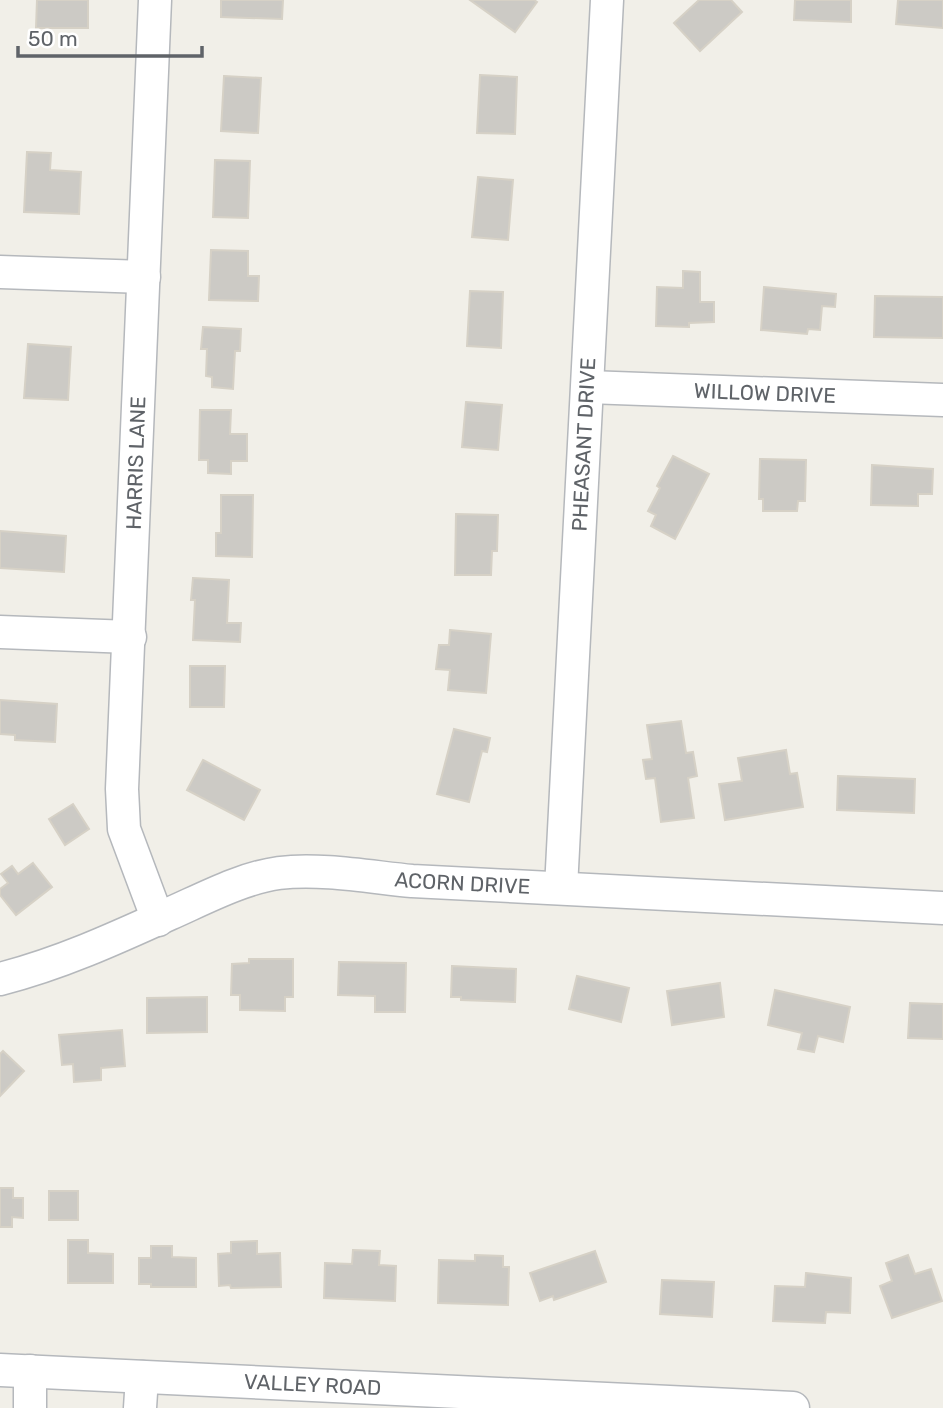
<svg xmlns="http://www.w3.org/2000/svg" width="943" height="1408" font-family="Rubik,sans-serif">
  <style>
    .building { fill: #cccac5; stroke: #d6d1c6; stroke-width: 2 }
    .lines { fill: none; stroke-linecap: round; stroke-linejoin: round }
    .minor-casing { stroke: #b5b8bc; stroke-width: 35 }
    .minor { stroke: #fff; stroke-width: 32 }
    .labels { text-anchor: middle; stroke-width: 7; stroke-linejoin: round; paint-order: stroke }
    .street-label { font-size: 21px; fill: #5f6368; stroke: #fff }
  </style>
  <rect width="100%" height="100%" fill="#f1efe8"/>
  <g class="building">
    <polygon points="37,0 88,0 88,28 36,28"/>
    <polygon points="221,0 283,0 282,19 221,17"/>
    <polygon points="470,0 534,0 537,2 515,32"/>
    <polygon points="699,0 731,0 742,12 700,51 674,23"/>
    <polygon points="795,0 851,0 851,22 794,20"/>
    <polygon points="898,0 943,0 943,28 896,24"/>
    <polygon points="480,75 517,77 515,134 477,133"/>
    <polygon points="224,76 261,78 258,133 221,131"/>
    <polygon points="27,152 51,153 50,170 81,172 79,214 24,212"/>
    <polygon points="215,160 250,161 248,218 213,217"/>
    <polygon points="478,177 513,180 508,240 472,237"/>
    <polygon points="211,250 248,251 248,276 259,276 258,301 209,300"/>
    <polygon points="683,271 700,272 700,302 714,302 714,322 689,323 689,327 656,326 657,287 683,288"/>
    <polygon points="764,287 836,294 835,307 822,306 820,330 808,329 807,334 761,330"/>
    <polygon points="470,291 503,292 501,348 467,346"/>
    <polygon points="875,296 943,297 943,338 874,337"/>
    <polygon points="203,327 241,329 240,351 235,351 233,389 212,387 212,377 206,376 207,349 201,349"/>
    <polygon points="28,344 71,347 68,400 24,398"/>
    <polygon points="466,402 502,405 498,450 462,447"/>
    <polygon points="200,410 231,410 230,434 247,434 247,461 231,461 231,474 208,473 208,460 199,460"/>
    <polygon points="673,456 709,474 675,539 651,526 656,515 648,511 660,488 657,486"/>
    <polygon points="760,459 806,460 805,501 798,501 797,511 763,511 763,499 759,499"/>
    <polygon points="872,465 933,469 932,494 918,494 918,506 871,505"/>
    <polygon points="221,495 253,495 252,557 216,556 216,533 221,533"/>
    <polygon points="456,514 498,515 497,551 492,551 491,575 455,575"/>
    <polygon points="0,531 66,536 64,572 0,568"/>
    <polygon points="193,578 229,580 227,623 241,623 240,642 193,640 195,600 191,600"/>
    <polygon points="450,630 491,634 486,693 448,690 450,670 436,669 439,645 449,645"/>
    <polygon points="190,666 225,666 224,707 190,707"/>
    <polygon points="0,700 57,704 55,742 15,740 15,735 0,734"/>
    <polygon points="681,721 686,753 693,752 697,776 688,778 694,818 661,822 655,778 646,779 643,760 652,759 647,725"/>
    <polygon points="454,729 490,738 487,752 482,751 469,802 437,794"/>
    <polygon points="786,750 790,774 797,773 803,807 725,820 719,784 742,781 738,758"/>
    <polygon points="203,760 260,790 244,820 187,790"/>
    <polygon points="838,776 915,779 914,813 837,810"/>
    <polygon points="73,804 89,829 65,845 49,819"/>
    <polygon points="33,863 52,887 16,915 0,895 0,889 8,883 1,874 12,866 18,874"/>
    <polygon points="249,959 293,959 293,997 285,997 285,1011 240,1010 240,995 231,995 232,964 249,963"/>
    <polygon points="339,962 406,963 405,1012 375,1012 375,996 338,995"/>
    <polygon points="452,966 516,969 515,1002 461,1000 461,997 451,997"/>
    <polygon points="577,976 629,988 621,1022 569,1009"/>
    <polygon points="720,983 724,1017 672,1025 667,991"/>
    <polygon points="775,990 850,1007 843,1042 818,1036 814,1052 798,1049 802,1033 768,1025"/>
    <polygon points="207,997 207,1032 147,1033 147,998"/>
    <polygon points="910,1003 943,1004 943,1039 908,1038"/>
    <polygon points="122,1030 125,1066 101,1068 101,1080 74,1082 73,1064 62,1065 59,1035"/>
    <polygon points="3,1051 24,1071 0,1096 0,1054"/>
    <polygon points="0,1188 13,1188 13,1198 23,1198 23,1218 12,1217 12,1227 0,1227"/>
    <rect x="49" y="1191" width="29" height="29"/>
    <polygon points="68,1240 88,1240 88,1253 113,1254 113,1283 68,1283"/>
    <polygon points="257,1241 257,1254 280,1253 281,1287 231,1288 230,1285 219,1286 218,1254 231,1253 231,1242"/>
    <polygon points="151,1246 172,1246 172,1257 196,1258 196,1287 151,1287 151,1284 139,1284 139,1258 151,1258"/>
    <polygon points="353,1250 380,1251 379,1265 396,1266 395,1301 324,1298 325,1263 352,1264"/>
    <polygon points="595,1251 606,1282 554,1300 553,1296 540,1301 530,1273"/>
    <polygon points="475,1255 503,1256 503,1267 509,1267 508,1305 438,1303 439,1260 475,1261"/>
    <polygon points="908,1255 915,1274 931,1269 942,1301 892,1318 880,1286 892,1281 886,1263"/>
    <polygon points="806,1273 851,1278 850,1313 826,1312 825,1323 773,1321 775,1286 805,1287"/>
    <polygon points="662,1280 714,1282 712,1317 660,1314"/>
  </g>
  <g class="lines">
    <g class="minor-casing">
      <g id="minor">
        <polyline points="155,0 122,789 124,829 158,920"/>
        <polyline points="0,272 144,277"/>
        <path id="s1" d="M588,387L943,400"/>
        <polyline points="0,632 130,637"/>
        <path id="s2" d="M561,888L607,0"/>
        <path id="s3" d="M0,979C59,964 114,939 169,914C203,899 242,878 279,873C321,868 370,877 412,881L943,908"/>
        <path id="s4" d="M0,1370L793,1408"/>
        <polyline points="30,1408 30,1371"/>
        <polyline points="140,1408 142,1377"/>
      </g>
    </g>
    <use href="#minor" class="minor"/>
  </g>
  <g class="labels">
    <g class="street-label">
      <text dy="7" stroke="none"><textPath href="#s1" startOffset="177">WILLOW DRIVE</textPath></text>
      <text dy="7" stroke="none"><textPath href="#s2" startOffset="444">PHEASANT DRIVE</textPath></text>
      <text transform="translate(136 463) rotate(-88)" y="7">HARRIS LANE</text>
      <text dy="7" stroke="none"><textPath href="#s3" startOffset="483">ACORN DRIVE</textPath></text>
      <text dy="7" stroke="none"><textPath href="#s4" startOffset="313">VALLEY ROAD</textPath></text>
    </g>
  </g>
  <path d="M18 46v10h184v-10" fill="none" stroke="#5f6368" stroke-width="3.5"/>
  <text x="28" y="46" font-size="21" fill="#5f6368" stroke="#ffffff" stroke-width="5" paint-order="stroke">50 m</text>
</svg>
